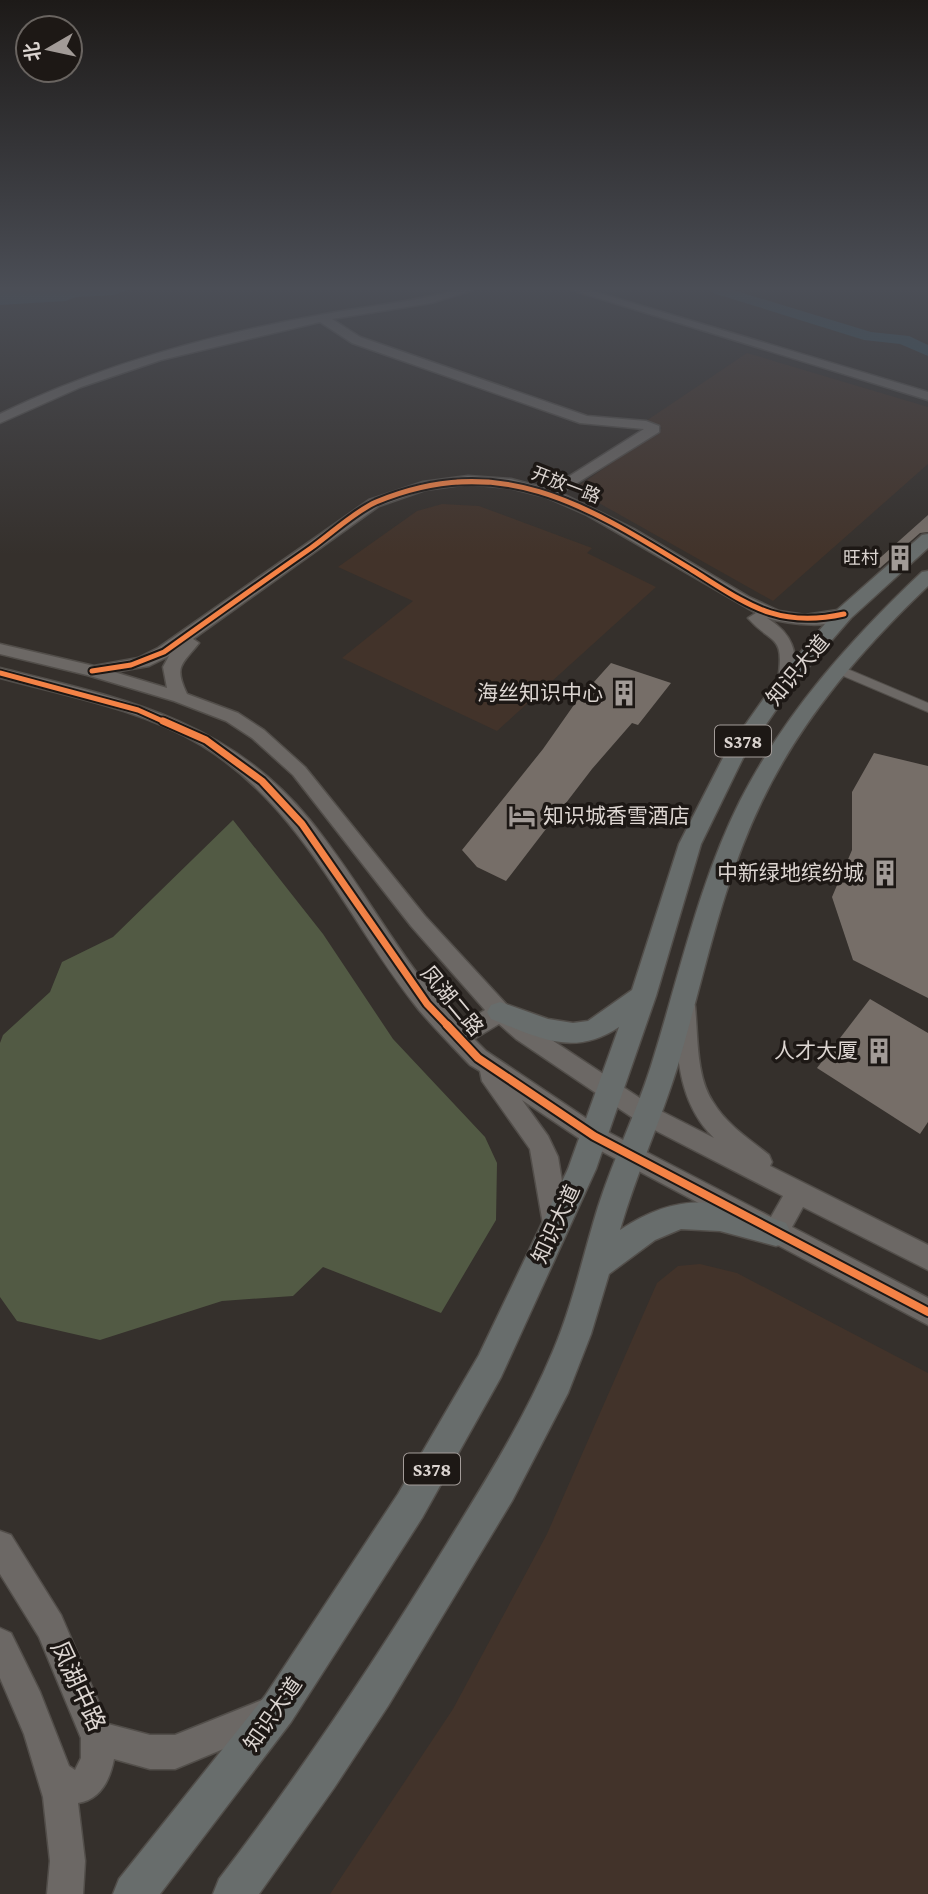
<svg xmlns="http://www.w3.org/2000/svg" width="928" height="1894" font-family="'Crimson Pro','Noto Sans SC',serif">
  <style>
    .built { fill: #42332a }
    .green { fill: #525a44 }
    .water { fill: #345360 }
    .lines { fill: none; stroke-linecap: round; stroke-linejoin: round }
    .river { fill: #345360; fill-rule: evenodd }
    .building { fill: #766e68 }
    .street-casing { stroke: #524e4a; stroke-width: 2 }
    .secondary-casing { stroke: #524e4a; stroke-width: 3 }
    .primary-casing { stroke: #524e4a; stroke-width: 3 }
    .street { fill: #6c6865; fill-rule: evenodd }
    .secondary { fill: #6c6865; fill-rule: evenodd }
    .primary { fill: #686d6c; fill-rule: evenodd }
    .cycleway-far3-casing { stroke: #1d1815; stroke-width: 7 }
    .cycleway-far2-casing { stroke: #1d1815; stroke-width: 9 }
    .cycleway-far1-casing { stroke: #1d1815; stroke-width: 11 }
    .cycleway-casing { stroke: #1d1815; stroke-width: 12 }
    .cycleway-far3 { stroke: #f48246; stroke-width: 4.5 }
    .cycleway-far2 { stroke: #f48246; stroke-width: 5 }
    .cycleway-far1 { stroke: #f48246; stroke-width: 7 }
    .cycleway { stroke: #f48246; stroke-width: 8 }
    .labels { text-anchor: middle; stroke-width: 7; stroke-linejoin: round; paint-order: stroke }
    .far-street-label { font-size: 18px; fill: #dcd5d1; stroke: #1d1815 }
    .far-poi-label { font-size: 18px; fill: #dcd5d1; stroke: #1d1815; text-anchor: end }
    .shield { fill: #1d1815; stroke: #a39c99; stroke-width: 2 }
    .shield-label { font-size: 19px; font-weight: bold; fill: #dcd5d1 }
    .street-label { font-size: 21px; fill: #dcd5d1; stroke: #1d1815 }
    .poi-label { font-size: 21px; fill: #dcd5d1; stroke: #1d1815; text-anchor: end }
    .near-street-label { font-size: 24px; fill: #dcd5d1; stroke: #1d1815 }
  </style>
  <rect width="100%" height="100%" fill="#35302c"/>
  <g class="built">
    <polygon points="747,353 928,407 928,464 773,601 574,489 662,428 646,421"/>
    <polygon points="442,504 479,506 592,548 587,553 656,587 497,731 342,658 413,601 338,567 417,511"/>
    <polygon points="700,1264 737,1273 928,1373 928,1894 330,1894 453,1709 547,1534 657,1283 678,1266"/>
  </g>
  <polygon class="green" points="233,820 323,934 393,1039 485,1137 497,1163 496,1220 441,1313 323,1267 293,1296 222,1301 100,1340 17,1321 0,1297 0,1043 3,1035 50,992 62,962 113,937"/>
  <polygon class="water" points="0,290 127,290 114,295 76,297 66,301 0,305"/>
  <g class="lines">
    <polygon class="river" points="711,290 733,290 871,332 909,336 928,345 928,356 900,344 864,340 713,293"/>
  </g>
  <g class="building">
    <polygon points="928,515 928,532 920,533 880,568 872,565"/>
    <polygon points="611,663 671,683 638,725 632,723 592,769 506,881 477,867 462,850 543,749 576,702"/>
    <polygon points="874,753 928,766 928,998 853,960 832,897 852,850 852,792"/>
    <polygon points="870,999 928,1033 928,1122 920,1134 817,1068"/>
  </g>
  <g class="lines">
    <g class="street-casing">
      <polygon id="street" points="838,665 928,703 928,712 834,672 834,666"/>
    </g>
    <g class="secondary-casing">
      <g id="secondary">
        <path d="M456,290H473L431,303L332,319L360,337L587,416L646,421L659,426V432L561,493L634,529L749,597L779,611L805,615L844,609L852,614C834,631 789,624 767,618C793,634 798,652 794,681L792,685H780L778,681C785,633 773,646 748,618L756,613L585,514L546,497L510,488L468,484L425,490L379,506L193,639L199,643C183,664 173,665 187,694L238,713L264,730L305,767L425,916L508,1006L532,1027L655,1108L714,1138C677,1102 678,1054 673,1006L676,1000L684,997L692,1000L695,1006C698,1036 696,1077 713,1102C726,1124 749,1139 769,1155L772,1162L770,1166L928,1245V1270L803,1207L792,1227L928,1298V1325L586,1143L522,1100L548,1136L558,1157L569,1224L565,1232L556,1235L547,1232L543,1224L530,1149L482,1081L480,1071L470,1065C453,1047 435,1029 419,1010C347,920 303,807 201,745C141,709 67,696 0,678V668C120,698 226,718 309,819C363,885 401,963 460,1025L485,1010L411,926L293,775L252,738L226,721L174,701L87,675L0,654V644L94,666L138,658L158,648L369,500L423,482L468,476L511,479L549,489L644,429L580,423L352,343L320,322L161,360L81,387L0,423V414C101,365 209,335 320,315C365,306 411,303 456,290ZM169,656L163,667L167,688L114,672L149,666ZM499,1024L516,1039L639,1122L783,1196L771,1217L602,1129L486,1051L474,1039Z"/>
        <polygon points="572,290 589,290 928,392 928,400"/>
        <path d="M0,1531L11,1535L61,1615L108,1724L150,1735H175L267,1698L279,1702L283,1714L279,1726L175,1769H150L114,1759C110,1780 100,1800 78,1803L85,1861L83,1894H47L50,1861L43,1797L24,1734L0,1678V1628L11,1633L40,1692L69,1766L75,1770L81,1758V1738L39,1637L0,1574Z"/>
      </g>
    </g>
    <g class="primary-casing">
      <g id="primary">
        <path d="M928,534V548L851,618L793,685L743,758L701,844L656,996L596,1169L501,1377L422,1518L291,1722L160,1894H113L119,1879L265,1696L398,1494L479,1355L568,1169L619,1027C573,1058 537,1037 491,1019L487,1012L491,1005L500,1002L548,1019L573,1023L588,1021L632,990L679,844L726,752L779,677L837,610L922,535Z"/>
        <path d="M928,571V586C862,649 801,719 761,803C721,886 704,977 678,1065C661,1121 636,1174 620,1230C680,1190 722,1199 786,1223L791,1233L786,1243L776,1246L720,1231L681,1229L655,1240L609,1274L591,1334L568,1393L512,1501L388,1706L334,1788L259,1894H213L219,1879C302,1771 377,1658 448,1542C486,1480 525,1418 553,1351C573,1304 583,1255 598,1207C613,1159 636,1114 651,1066C679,977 698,885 740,801C785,713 850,640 922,572Z"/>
      </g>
    </g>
    <use href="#street" class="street"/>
    <use href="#secondary" class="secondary"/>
    <use href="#primary" class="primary"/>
    <g class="cycleway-far3-casing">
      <polyline id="cycleway-far3" points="457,482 489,482"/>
    </g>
    <g class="cycleway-far2-casing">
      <g id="cycleway-far2">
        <path d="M92,671L131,665L164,652C213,617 262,582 311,548C332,533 354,512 376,502C501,450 588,506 692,570C747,604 777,629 844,614"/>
        <polyline points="0,673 138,710 167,723"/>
      </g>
    </g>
    <g class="cycleway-far1-casing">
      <polyline id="cycleway-far1" points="163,721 206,740 262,781 302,824 427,1004 449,1027"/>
    </g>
    <g class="cycleway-casing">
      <polyline id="cycleway" points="447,1025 478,1058 594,1136 928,1312"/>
    </g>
    <use href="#cycleway-far3" class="cycleway-far3"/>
    <use href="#cycleway-far2" class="cycleway-far2"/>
    <use href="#cycleway-far1" class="cycleway-far1"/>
    <use href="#cycleway" class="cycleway"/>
  </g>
  <linearGradient id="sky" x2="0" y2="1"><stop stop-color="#1d1a18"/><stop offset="0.52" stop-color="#4b4e56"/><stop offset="1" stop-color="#4b4e56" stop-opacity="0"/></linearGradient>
  <rect width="928" height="555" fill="url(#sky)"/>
  <defs>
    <g id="building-bare" transform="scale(2.1)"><path d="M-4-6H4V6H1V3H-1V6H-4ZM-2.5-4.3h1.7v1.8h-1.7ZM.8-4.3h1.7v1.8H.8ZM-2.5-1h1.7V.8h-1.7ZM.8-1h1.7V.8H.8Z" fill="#a29b97" stroke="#1d1815" stroke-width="2.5" paint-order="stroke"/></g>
    <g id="hotel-bare" transform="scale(2.1)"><path d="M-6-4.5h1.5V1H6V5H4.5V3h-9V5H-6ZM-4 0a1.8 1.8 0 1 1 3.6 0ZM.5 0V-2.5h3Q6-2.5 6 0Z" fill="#a29b97" stroke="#1d1815" stroke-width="2.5" paint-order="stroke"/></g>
  </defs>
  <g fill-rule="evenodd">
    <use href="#building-bare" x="900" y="558"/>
    <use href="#building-bare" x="624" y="693"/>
    <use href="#hotel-bare" x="522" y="816"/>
    <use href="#building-bare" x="885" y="873"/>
    <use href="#building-bare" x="879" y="1051"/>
  </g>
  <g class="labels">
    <g class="far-street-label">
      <text transform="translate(566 485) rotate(21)" y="6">开放一路</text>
    </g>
    <g class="far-poi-label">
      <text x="879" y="564">旺村</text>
    </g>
    <g class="shield">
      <rect x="715" y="725.5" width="56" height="31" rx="5"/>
      <rect x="404" y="1453.5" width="56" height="31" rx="5"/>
    </g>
    <g class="shield-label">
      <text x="743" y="748">S378</text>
      <text x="432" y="1476">S378</text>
    </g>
    <g class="street-label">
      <text transform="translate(798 670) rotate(-50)" y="7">知识大道</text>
      <text transform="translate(452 1001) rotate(50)" y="7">凤湖二路</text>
      <text transform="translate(556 1224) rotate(-65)" y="7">知识大道</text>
      <text transform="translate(273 1714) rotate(-55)" y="7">知识大道</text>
    </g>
    <g class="poi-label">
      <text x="603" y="700">海丝知识中心</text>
      <text x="543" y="823" text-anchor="start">知识城香雪酒店</text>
      <text x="864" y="880">中新绿地缤纷城</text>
      <text x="858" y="1058">人才大厦</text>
    </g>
    <g class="near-street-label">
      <text transform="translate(78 1686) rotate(65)" y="8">凤湖中路</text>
    </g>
  </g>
  <g transform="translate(49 49) rotate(261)"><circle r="33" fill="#1d1815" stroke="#696460" stroke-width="2"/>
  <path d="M0-5L12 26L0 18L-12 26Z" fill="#a29b97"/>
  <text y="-10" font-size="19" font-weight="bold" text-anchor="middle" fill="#dcd5d1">北</text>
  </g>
</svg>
